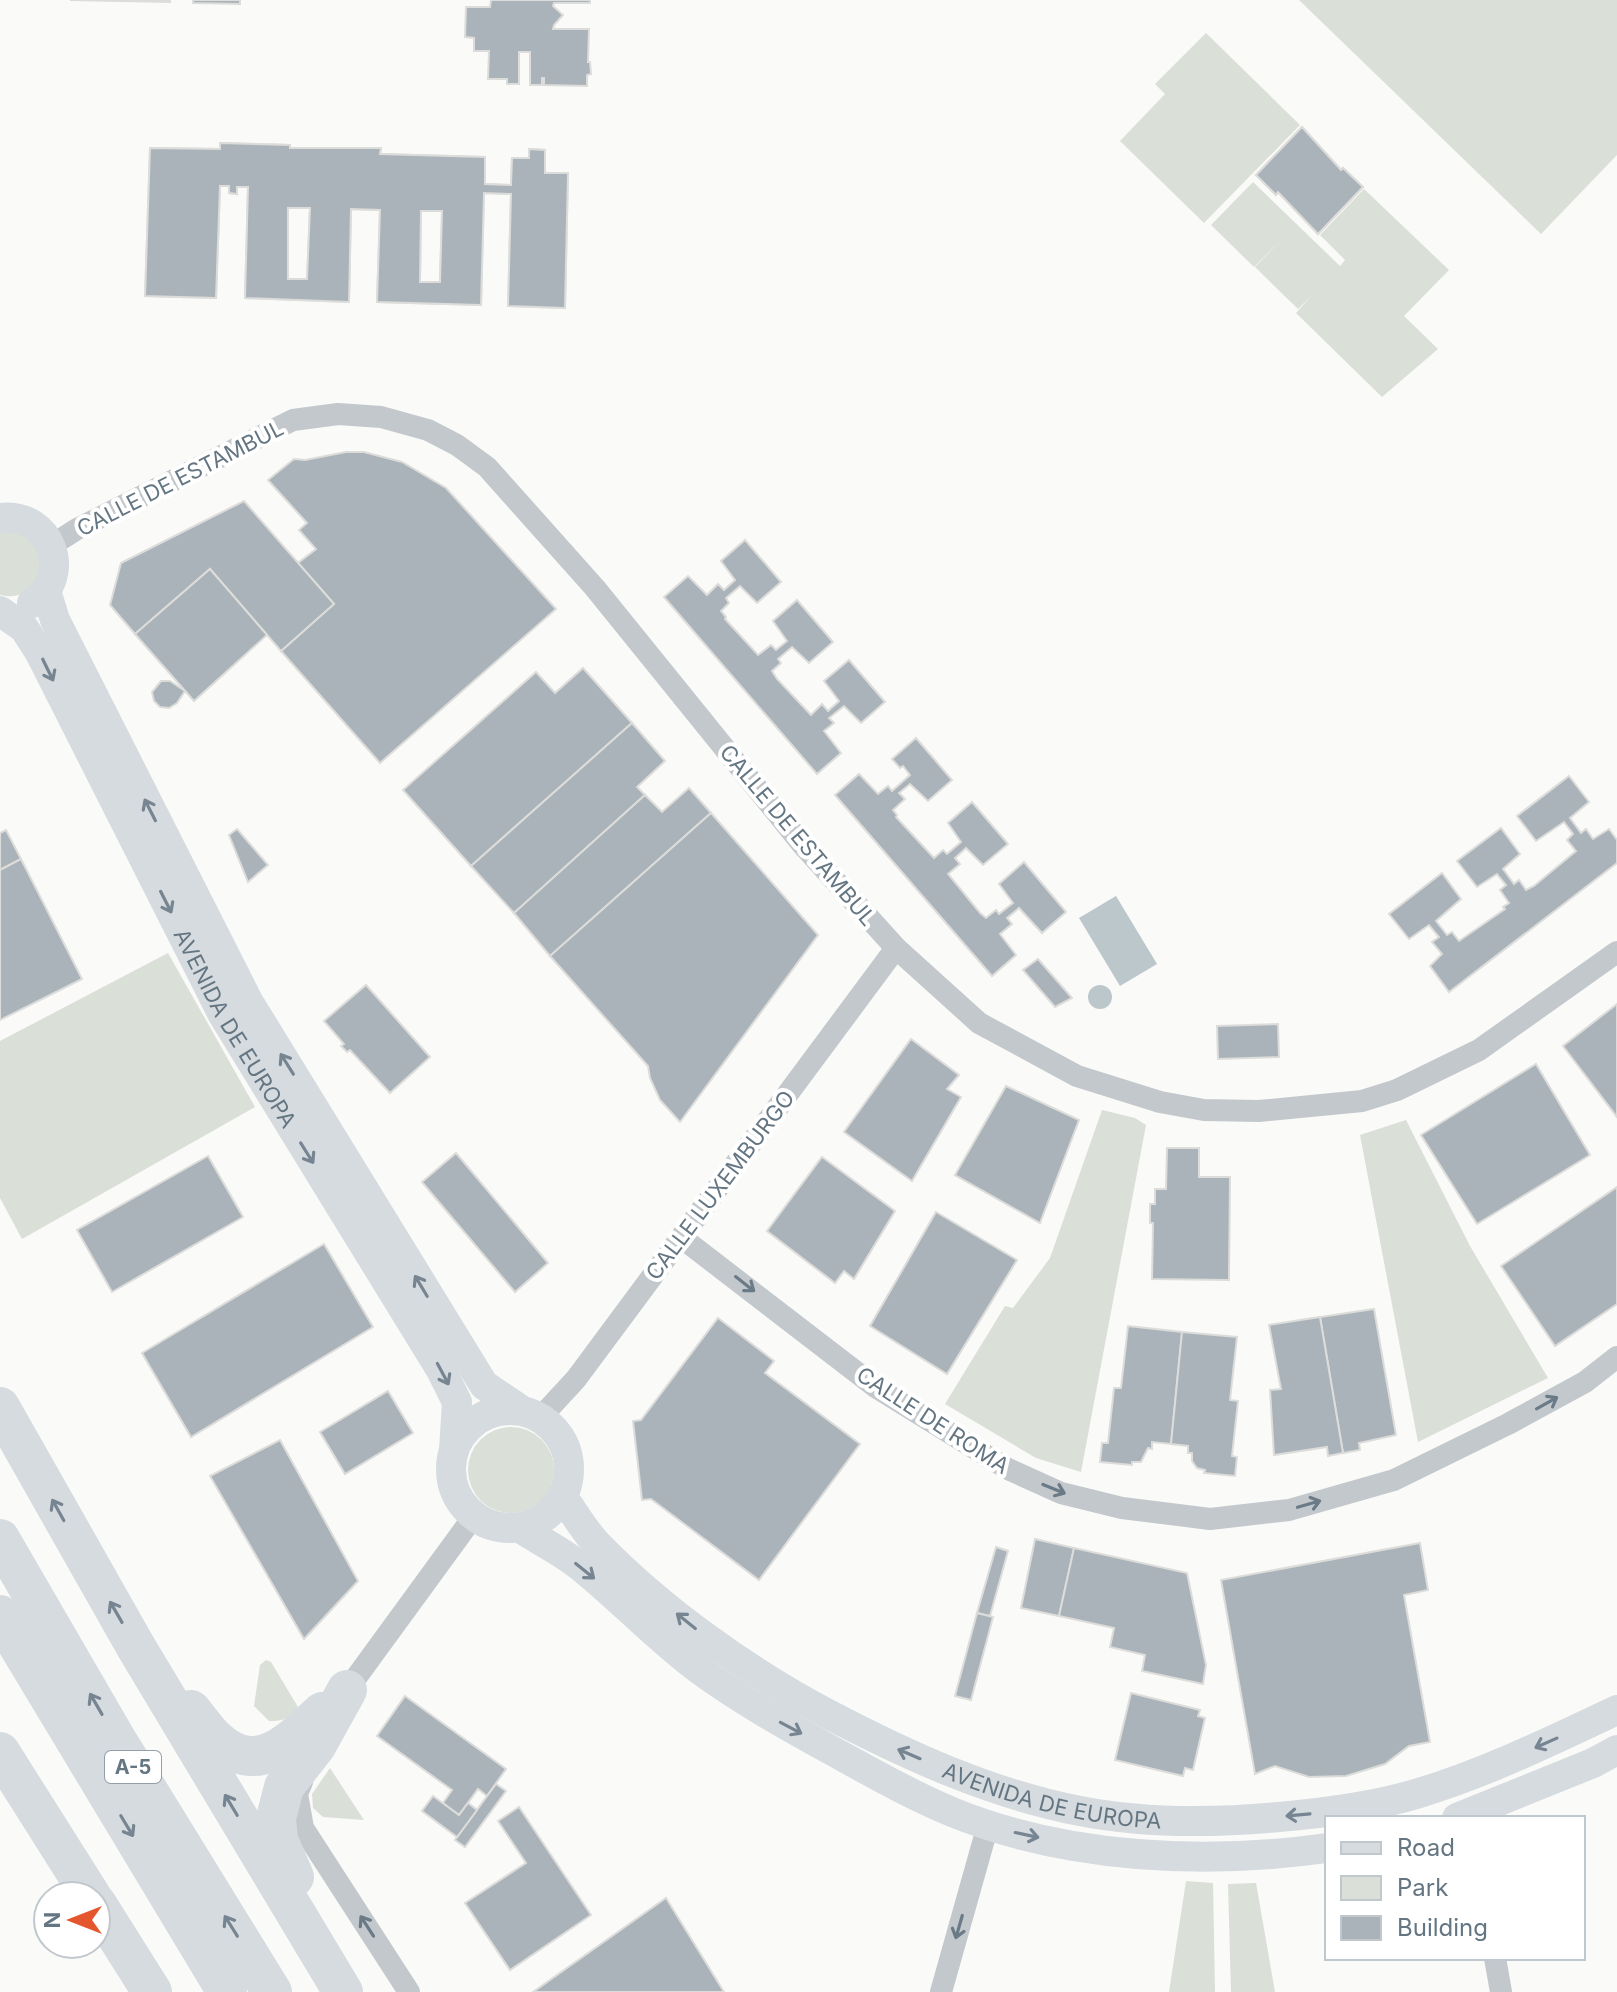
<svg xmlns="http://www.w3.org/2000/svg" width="1617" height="1992" font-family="Inter,sans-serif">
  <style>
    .green { fill: #dadfd7 }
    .water { fill: #bbc7cb }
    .building { fill: #aab3b9; stroke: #dcdcda; stroke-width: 2; fill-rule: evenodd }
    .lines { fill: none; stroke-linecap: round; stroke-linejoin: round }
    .street { stroke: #c3c8cc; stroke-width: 22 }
    .secondary { stroke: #d6dbdf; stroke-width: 30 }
    .highway { stroke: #d6dbdf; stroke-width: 40 }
    .oneway { stroke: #768591 }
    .oneway2 { stroke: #6a7a87 }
    .labels { text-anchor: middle; stroke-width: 8; stroke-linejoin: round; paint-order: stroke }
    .shield { fill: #fff; stroke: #939fa8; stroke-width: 2 }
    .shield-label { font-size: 20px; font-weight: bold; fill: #657683 }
    .street-label { font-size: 22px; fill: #657683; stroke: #fff }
  </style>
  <rect width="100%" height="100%" fill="#fafaf8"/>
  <g class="green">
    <polygon points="1299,0 1617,0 1617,155 1541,234"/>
    <polygon points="1206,33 1300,125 1204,223 1120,141 1165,94 1155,84"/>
    <polygon points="1253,182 1340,266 1345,260 1320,235 1364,189 1449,270 1404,316 1438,349 1382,397 1296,313 1312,295 1298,309 1255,267 1285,236 1254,267 1211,225"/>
    <path d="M6,528L35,540L42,572C30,589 22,600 0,595V530Z"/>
    <polygon points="168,953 255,1107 22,1239 0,1198 0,1041"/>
    <polygon points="1102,1110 1135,1118 1146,1125 1081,1472 1036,1458 945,1404 1005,1306 1013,1308 1050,1258"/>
    <polygon points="1406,1120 1470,1246 1548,1378 1418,1442 1360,1135"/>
    <circle cx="511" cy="1470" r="43"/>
    <path d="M266,1660L271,1662L298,1707C288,1719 284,1721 269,1721L254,1706L260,1665Z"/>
    <polygon points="330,1768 364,1820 323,1817 313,1808 312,1794"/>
    <polygon points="1186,1881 1213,1883 1215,1992 1169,1992"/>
    <polygon points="1256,1883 1275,1992 1231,1992 1228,1884"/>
  </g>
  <g class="water">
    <polygon points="1116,896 1157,964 1120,986 1079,918"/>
    <circle cx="1100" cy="997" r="12"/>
  </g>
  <g class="building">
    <polygon points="70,0 170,0 170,2"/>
    <polygon points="193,0 240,0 240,4 193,3"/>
    <polygon points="491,0 590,0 590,3 554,3 553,6 563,15 554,25 553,29 589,29 588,62 590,62 591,74 587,75 587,86 544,85 544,78 542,78 542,85 530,85 530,52 519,52 519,84 507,84 507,79 488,79 489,51 474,51 474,38 465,37 466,7 490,7"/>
    <path d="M1302,127L1341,170L1343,168L1363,187L1318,234L1278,192L1276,195L1256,175ZM1306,163L1327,184L1310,202L1289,181Z"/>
    <polygon points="1302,127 1341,170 1343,168 1363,187 1318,234 1278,192 1276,195 1256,175"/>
    <path d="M220,143L290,145V148H381L380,154L485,157V184L511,185L512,158H529V149L545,150V173H568L565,308L508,306L511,194L484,193L481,305L377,302L380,210L351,209L349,302L245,298L248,187H237V194L229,193V186H220L216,298L145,296L150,148L220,149ZM288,208H310L307,279H288ZM421,211H442L440,282H420Z"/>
    <path d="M220,143L290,145V148H381L380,154L485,157V184L511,185L512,158H529V149L545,150V173H568L565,308L508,306L511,194L484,193L481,305L377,302L380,210L351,209L349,302L245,298L248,187H237V194L229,193V186H220L216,298L145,296L150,148L220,149ZM288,208H310L307,279H288ZM421,211H442L440,282H420Z"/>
    <polygon points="346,452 364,452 402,462 446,488 556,609 380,763 281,651 334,604 298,563 316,549 299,530 307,523 268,480 294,459 305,460"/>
    <polygon points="244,501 334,604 281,651 210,569 135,634 110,605 121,563"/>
    <polygon points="745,540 781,582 757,603 740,586 726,598 729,603 721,611 726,617 725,619 758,655 771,645 776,650 787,641 773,621 797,600 833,642 809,663 792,647 778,659 781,663 772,671 777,679 811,715 822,704 828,711 839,701 824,681 849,660 885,702 861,723 844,706 829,718 834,723 824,731 841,753 817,774 664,597 688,576 707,595 718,584 724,590 735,580 721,561"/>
    <polygon points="210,569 267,635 194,701 135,634"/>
    <polygon points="583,668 632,723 471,866 403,790 536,672 555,693"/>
    <polygon points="161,681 170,681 185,691 177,703 169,708 160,707 154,701 152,692"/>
    <polygon points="632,723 665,761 637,787 645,795 514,913 471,866"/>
    <polygon points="916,738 952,780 928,801 910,784 899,793 905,799 893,810 897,815 896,817 934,858 943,850 947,854 961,842 948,823 972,802 1008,844 983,865 966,848 955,858 960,864 948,874 980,913 986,918 996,910 999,914 1013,903 999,884 1024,862 1066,912 1042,933 1019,908 1007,918 1012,924 1000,934 1016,955 992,976 835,795 859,774 878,794 888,786 892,791 910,775 903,766 900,768 892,759"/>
    <polygon points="1569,776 1589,802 1570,818 1581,833 1586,829 1593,839 1609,829 1617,840 1617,863 1449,992 1430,966 1442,954 1432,942 1439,937 1429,925 1409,939 1389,914 1442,873 1461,899 1436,921 1447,935 1452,932 1459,941 1505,909 1503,907 1509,903 1500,890 1506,885 1497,874 1477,887 1457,861 1501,828 1520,854 1503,869 1514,884 1519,880 1526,890 1534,886 1576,851 1567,840 1573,834 1564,822 1536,841 1517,816"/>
    <polygon points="689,788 711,813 550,956 514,913 645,795 662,812"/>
    <polygon points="711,813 818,935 680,1122 660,1100 650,1078 648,1066 550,956"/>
    <polygon points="237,829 268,865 248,882 229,835"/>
    <polygon points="6,830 21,859 0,870 0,833"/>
    <polygon points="21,859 82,979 0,1020 0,870"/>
    <polygon points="1038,959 1072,998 1055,1007 1023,970"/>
    <polygon points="366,985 430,1057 390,1093 350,1050 347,1052 341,1046 344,1044 324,1021"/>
    <polygon points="1617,1004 1617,1117 1563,1046"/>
    <polygon points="1278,1024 1279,1057 1218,1059 1217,1026"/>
    <polygon points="911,1039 959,1075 947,1089 961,1097 912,1181 844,1132"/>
    <polygon points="1536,1064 1590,1155 1477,1224 1421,1135"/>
    <polygon points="1006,1086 1079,1120 1040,1223 955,1175"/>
    <polygon points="1167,1148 1199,1148 1199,1177 1230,1177 1229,1280 1152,1279 1153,1223 1150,1223 1150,1204 1155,1204 1155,1189 1166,1189"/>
    <polygon points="456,1153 548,1263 515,1292 422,1182"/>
    <polygon points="208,1156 243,1217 112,1292 77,1230"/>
    <polygon points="822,1157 895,1211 854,1279 844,1271 835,1283 767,1231"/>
    <polygon points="1617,1187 1617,1304 1555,1346 1501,1266"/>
    <polygon points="936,1212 1017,1260 947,1374 870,1326"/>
    <polygon points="324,1244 373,1327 191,1437 142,1353"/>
    <polygon points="1374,1309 1396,1435 1359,1443 1360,1450 1343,1453 1320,1317"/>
    <polygon points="1320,1317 1343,1453 1328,1456 1327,1447 1274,1455 1270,1390 1281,1389 1269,1325"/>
    <polygon points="718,1318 774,1361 765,1373 860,1444 759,1580 651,1499 642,1500 633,1421 641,1420"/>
    <polygon points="1128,1326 1182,1332 1171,1444 1152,1442 1152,1449 1148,1448 1141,1462 1132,1462 1132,1465 1100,1462 1102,1443 1108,1443 1114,1388 1121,1388"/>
    <polygon points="1182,1332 1237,1337 1230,1400 1238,1401 1232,1456 1237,1457 1235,1476 1204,1473 1205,1470 1197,1468 1192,1461 1192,1453 1188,1453 1188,1446 1171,1444"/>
    <polygon points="388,1391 413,1433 345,1474 320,1432"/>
    <polygon points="280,1440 358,1581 304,1639 210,1476"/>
    <polygon points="1035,1539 1074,1548 1059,1616 1021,1608"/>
    <polygon points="1420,1543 1428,1590 1404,1595 1430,1742 1409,1746 1385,1764 1346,1776 1309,1777 1275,1766 1255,1774 1221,1580"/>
    <polygon points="996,1547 1008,1551 990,1616 977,1613"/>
    <polygon points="1074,1548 1187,1573 1206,1665 1203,1684 1142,1671 1145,1655 1110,1647 1114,1628 1059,1616"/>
    <polygon points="977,1613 993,1617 971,1700 955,1696"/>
    <polygon points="1131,1693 1200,1710 1198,1716 1205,1718 1193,1770 1185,1768 1183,1776 1115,1760"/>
    <polygon points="405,1696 506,1769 487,1796 478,1789 459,1815 443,1803 452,1790 377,1736"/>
    <polygon points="496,1784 506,1791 465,1847 455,1840"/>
    <polygon points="433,1796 459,1815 468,1803 477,1810 457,1837 422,1811"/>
    <polygon points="519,1807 591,1915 510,1970 465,1903 526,1863 498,1821"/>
    <polygon points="666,1898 724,1992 533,1992"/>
  </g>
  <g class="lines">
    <g class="street">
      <polyline points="52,545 77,529 293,420 338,414 381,417 428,430 457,445 487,467 595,588 802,844 896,948 979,1023 1077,1076 1160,1102 1204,1110 1259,1111 1362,1101 1397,1090 1479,1050 1617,952"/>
      <polyline points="682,1238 877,1388 1008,1469 1061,1493 1122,1508 1210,1519 1289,1510 1394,1480 1508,1424 1585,1382 1617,1357"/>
      <polyline points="540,1418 576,1379 896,948"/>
      <polyline points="347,1690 474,1516"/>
      <polyline points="302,1782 297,1794 303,1828 409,1992"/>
      <polyline points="1495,1958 1501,1992"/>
      <polyline points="941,1992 988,1825"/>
    </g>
    <g class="secondary">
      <path d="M0,518C50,511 75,576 32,603"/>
      <polyline points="46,591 55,620 248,1001 484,1385 521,1410"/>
      <path id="s1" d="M0,611L24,628L40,653L223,1015L441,1370L457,1402L454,1450"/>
      <circle cx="510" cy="1469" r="59"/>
      <path id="s2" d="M562,1496C574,1512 584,1531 598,1545C660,1609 748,1672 826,1713C906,1755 991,1794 1080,1811C1146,1824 1213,1823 1279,1817C1324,1813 1372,1807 1416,1794C1486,1773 1551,1741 1617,1710"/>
      <path d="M520,1528C540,1541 563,1552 581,1567C622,1600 658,1639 700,1670C741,1700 784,1724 829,1749C869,1771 909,1794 952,1812C1067,1859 1206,1865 1327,1848"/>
      <polyline points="1457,1818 1593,1763 1617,1750"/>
    </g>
    <g class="highway">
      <polyline points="0,1407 136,1647 343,1992"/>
      <polyline points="0,1539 116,1739 272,1992"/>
      <polyline points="0,1615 227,1992"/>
      <path d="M191,1710C200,1721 209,1735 220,1743C261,1776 292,1739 322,1712"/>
      <polyline points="0,1752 91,1896"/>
      <polyline points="294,1877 278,1840 276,1818 284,1787 316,1746 347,1690"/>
      <polyline points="96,1903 152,1992"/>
    </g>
  </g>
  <defs><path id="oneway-shaft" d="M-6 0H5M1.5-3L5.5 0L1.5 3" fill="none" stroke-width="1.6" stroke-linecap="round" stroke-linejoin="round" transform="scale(2)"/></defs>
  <g class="oneway">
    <use href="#oneway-shaft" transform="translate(48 670) rotate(64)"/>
    <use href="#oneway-shaft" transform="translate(150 810) rotate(-117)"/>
    <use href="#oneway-shaft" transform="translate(166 902) rotate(63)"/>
    <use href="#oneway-shaft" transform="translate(287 1064) rotate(-122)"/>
    <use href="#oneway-shaft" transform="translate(307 1153) rotate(58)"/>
    <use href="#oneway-shaft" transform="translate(421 1286) rotate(-121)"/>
    <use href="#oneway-shaft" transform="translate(443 1374) rotate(62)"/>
    <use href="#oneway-shaft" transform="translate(58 1510) rotate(-119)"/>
    <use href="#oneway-shaft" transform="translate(585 1571) rotate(39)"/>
    <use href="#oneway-shaft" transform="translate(116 1612) rotate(-120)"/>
    <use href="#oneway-shaft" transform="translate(686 1621) rotate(-141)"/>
    <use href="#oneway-shaft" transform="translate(96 1704) rotate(-120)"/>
    <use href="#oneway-shaft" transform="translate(791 1728) rotate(28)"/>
    <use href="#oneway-shaft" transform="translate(1546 1743) rotate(156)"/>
    <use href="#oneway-shaft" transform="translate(909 1754) rotate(-157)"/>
    <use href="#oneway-shaft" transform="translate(231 1805) rotate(-121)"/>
    <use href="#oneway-shaft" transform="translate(1298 1815) rotate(175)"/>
    <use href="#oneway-shaft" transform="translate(127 1826) rotate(59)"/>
    <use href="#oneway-shaft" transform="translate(1027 1835) rotate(12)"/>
    <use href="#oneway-shaft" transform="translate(231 1926) rotate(-122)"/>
  </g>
  <g class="oneway2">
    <use href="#oneway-shaft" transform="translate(745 1284) rotate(38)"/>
    <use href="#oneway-shaft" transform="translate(1547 1403) rotate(-29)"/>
    <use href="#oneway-shaft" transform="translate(1054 1489) rotate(22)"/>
    <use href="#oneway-shaft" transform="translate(1309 1504) rotate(-16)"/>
    <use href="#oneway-shaft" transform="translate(367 1926) rotate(-123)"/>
    <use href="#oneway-shaft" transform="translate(959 1927) rotate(106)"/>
  </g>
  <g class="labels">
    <rect class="shield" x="105" y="1751" width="56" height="32" rx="6"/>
    <g class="shield-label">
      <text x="133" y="1774">A-5</text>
    </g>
    <g class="street-label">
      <text transform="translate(180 478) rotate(-27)" y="8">CALLE DE ESTAMBUL</text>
      <text transform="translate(798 835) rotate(50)" y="8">CALLE DE ESTAMBUL</text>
      <text dy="8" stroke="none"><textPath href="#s1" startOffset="482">AVENIDA DE EUROPA</textPath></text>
      <text transform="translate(720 1185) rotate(-53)" y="8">CALLE LUXEMBURGO</text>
      <text transform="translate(933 1420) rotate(33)" y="8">CALLE DE ROMA</text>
      <text dy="8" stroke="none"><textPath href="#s2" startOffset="588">AVENIDA DE EUROPA</textPath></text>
    </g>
  </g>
  <rect x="1325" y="1816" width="260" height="144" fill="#ffffff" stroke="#c1c8cd" stroke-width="2"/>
  <rect x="1341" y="1842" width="40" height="12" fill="#d6dbdf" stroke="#c1c8cd" stroke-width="2"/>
  <text x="1397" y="1856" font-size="24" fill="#657683">Road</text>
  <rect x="1341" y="1876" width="40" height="24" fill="#dadfd7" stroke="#c1c8cd" stroke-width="2"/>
  <text x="1397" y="1896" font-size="24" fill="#657683">Park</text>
  <rect x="1341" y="1916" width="40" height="24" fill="#aab3b9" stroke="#c1c8cd" stroke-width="2"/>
  <text x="1397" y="1936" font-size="24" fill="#657683">Building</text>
  <g transform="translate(72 1920) rotate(270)"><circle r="38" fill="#ffffff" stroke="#c1c8cd" stroke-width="2"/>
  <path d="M0-6L14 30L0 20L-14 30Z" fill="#e4572e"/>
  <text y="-12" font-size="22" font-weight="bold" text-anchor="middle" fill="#657683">N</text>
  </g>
</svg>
